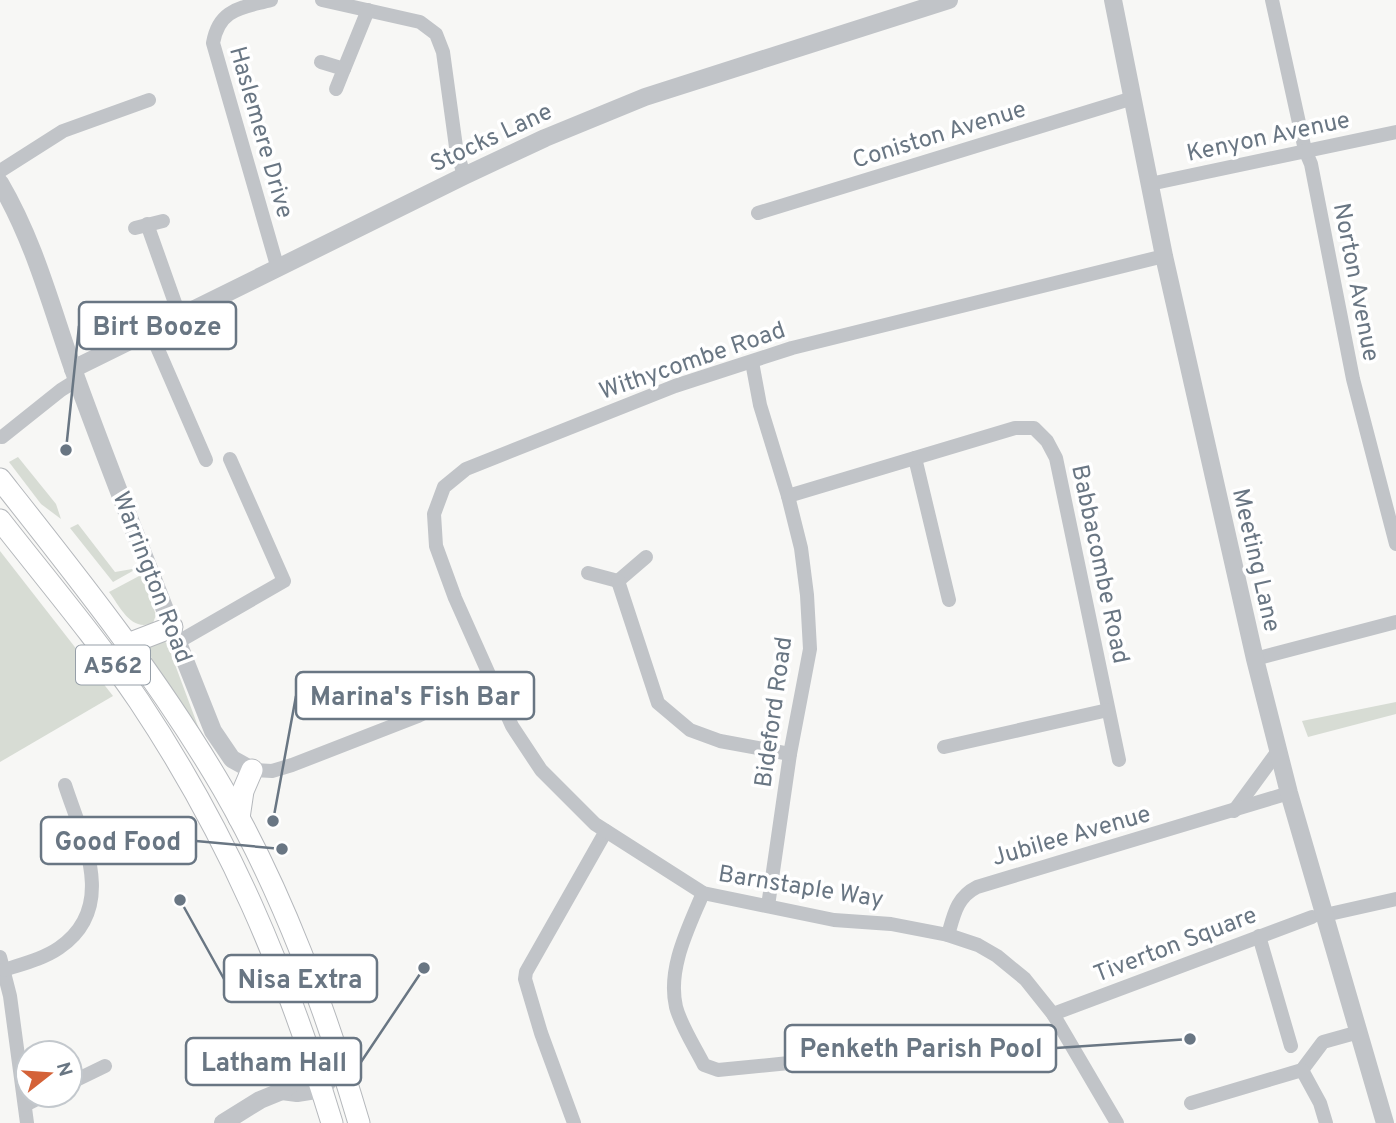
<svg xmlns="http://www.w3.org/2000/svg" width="1396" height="1123" font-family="Overpass,sans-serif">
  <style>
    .green { fill: #d7dcd4 }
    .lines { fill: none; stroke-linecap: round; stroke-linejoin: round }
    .primary-casing { stroke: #b5b8bc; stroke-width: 23 }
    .minor { stroke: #c1c4c8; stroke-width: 14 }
    .tertiary { stroke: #c1c4c8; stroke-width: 18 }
    .primary { stroke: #fff; stroke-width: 21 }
    .labels { text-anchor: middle; stroke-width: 7; stroke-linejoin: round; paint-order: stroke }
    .shield { fill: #fff; stroke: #969fa8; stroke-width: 2 }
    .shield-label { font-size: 23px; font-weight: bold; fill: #697683 }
    .street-label { font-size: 24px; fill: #697683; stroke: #fff }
    .leader { fill: none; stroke: #697683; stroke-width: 2.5 }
    .callout-dot { fill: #697683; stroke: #fff; stroke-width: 2.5 }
    .callout { fill: #fff; stroke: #697683; stroke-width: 2.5 }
    .callout-label { font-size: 26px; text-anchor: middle; font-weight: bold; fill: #697683 }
  </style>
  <rect width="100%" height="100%" fill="#f7f7f5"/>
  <g class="green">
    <polygon points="18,457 56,504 61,519 41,504 9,462"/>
    <polygon points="78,524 115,572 138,568 113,582 70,528"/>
    <polygon points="0,551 113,696 0,762"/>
    <path d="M141,575L156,615L153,623C131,632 121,608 109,592Z"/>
    <path d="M161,640L167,643L199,729L197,730C182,708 151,672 149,646Z"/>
    <polygon points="1396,702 1396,714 1308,737 1302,721"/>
  </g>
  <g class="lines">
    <g class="primary-casing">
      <g id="primary">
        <path d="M0,479C79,579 159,679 223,789C283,893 325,1008 359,1123"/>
        <path d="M0,520C47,580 96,638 139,701C229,836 285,969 332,1123"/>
        <polyline points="128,644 172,627"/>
        <polyline points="239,818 243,791 252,770"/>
      </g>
    </g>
    <g class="minor">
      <path d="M271,0C242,8 219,8 213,43L278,269"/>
      <polyline points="322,0 420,22 436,34 443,52 456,147 464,176"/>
      <polyline points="1272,0 1305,150 1311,164 1353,379 1396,544"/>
      <polyline points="321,62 344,69 336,89"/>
      <polyline points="344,69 368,10"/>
      <polyline points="0,171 63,131 149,100"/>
      <polyline points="1150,184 1396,132"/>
      <polyline points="758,213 1133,98"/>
      <polyline points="147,224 180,317"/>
      <polyline points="135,228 163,221"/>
      <polyline points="150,331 206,460"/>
      <polyline points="752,362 760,405 788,496 801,548 807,595 810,649 790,754 768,906"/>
      <polyline points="2,437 61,390 77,380"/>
      <polyline points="915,458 949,600"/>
      <polyline points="788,496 1015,428 1034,428 1047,441 1056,458 1119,760"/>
      <polyline points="588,573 618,581 646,557"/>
      <polyline points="618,581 658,703 690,730 720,741 790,754"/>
      <polyline points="178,642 284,581 230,459"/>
      <polyline points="1255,659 1396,622"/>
      <polyline points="944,747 1108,710"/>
      <polyline points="252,770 272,771 292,765 418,716 490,680"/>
      <polyline points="1234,811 1278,751"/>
      <path d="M703,893C689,927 667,968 676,1007C681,1026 695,1047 704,1065L718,1070L789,1063"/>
      <polyline points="1325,915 1396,899"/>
      <path d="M948,935C954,914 957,897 977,887L1289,793"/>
      <polyline points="1259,936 1291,1046"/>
      <polyline points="0,957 10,996 27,1123"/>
      <path d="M4,970C22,964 43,959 59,948C119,907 82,838 65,785"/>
      <polyline points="1053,1014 1312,917"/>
      <polyline points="1302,1070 1323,1042 1359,1032"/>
      <polyline points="70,1083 105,1066"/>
      <polyline points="1191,1103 1302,1070 1320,1103 1326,1123"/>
      <polyline points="25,1105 45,1095"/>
      <polyline points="574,1123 541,1033 525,979 526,972 606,831"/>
      <polyline points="1117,1123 1053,1014 1025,979 997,956 978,945 948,935 891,924 834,920 703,893 595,824 541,770 512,726 455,598 436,546 434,514 444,487 466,469 675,386 792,348 1164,256"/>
    </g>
    <g class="tertiary">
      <polyline points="1113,0 1164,256 1255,659 1289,793 1385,1123"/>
      <path d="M0,183C36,244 53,314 77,380C120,498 167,615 213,731L232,759L252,770"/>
      <polyline points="73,369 464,176 545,138 645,97 949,0"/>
      <polyline points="282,1091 297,1093 322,1089 335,1072 338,1056"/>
      <polyline points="223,1123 260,1100 282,1091 298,1078 311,1052"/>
    </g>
    <use href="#primary" class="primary"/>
  </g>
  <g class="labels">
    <rect class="shield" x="76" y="645.5" width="74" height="39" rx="5"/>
    <g class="shield-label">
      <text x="113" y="673">A562</text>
    </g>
    <g class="street-label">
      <text transform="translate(262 132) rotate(74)" y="8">Haslemere Drive</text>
      <text transform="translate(939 134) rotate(-17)" y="8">Coniston Avenue</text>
      <text transform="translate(1268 136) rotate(-12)" y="8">Kenyon Avenue</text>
      <text transform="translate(491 137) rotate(-25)" y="8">Stocks Lane</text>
      <text transform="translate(1357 282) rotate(79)" y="8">Norton Avenue</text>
      <text transform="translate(692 360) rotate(-19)" y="8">Withycombe Road</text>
      <text transform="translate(1257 560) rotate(77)" y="8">Meeting Lane</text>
      <text transform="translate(1101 564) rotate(78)" y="8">Babbacombe Road</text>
      <text transform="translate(153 577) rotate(69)" y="8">Warrington Road</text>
      <text transform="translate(773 712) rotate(-82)" y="8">Bideford Road</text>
      <text transform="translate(1071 835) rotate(-16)" y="8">Jubilee Avenue</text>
      <text transform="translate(801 886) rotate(9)" y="8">Barnstaple Way</text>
      <text transform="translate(1175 944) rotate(-21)" y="8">Tiverton Square</text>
    </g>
  </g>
  <path class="leader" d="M66 450L79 326M273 821L296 696M282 849L196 841M180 900L224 979M1190 1039L1056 1048M424 968L361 1062"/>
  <g class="callout-dot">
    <circle cx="66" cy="450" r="7"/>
    <circle cx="273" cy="821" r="7"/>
    <circle cx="282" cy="849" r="7"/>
    <circle cx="180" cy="900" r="7"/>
    <circle cx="1190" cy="1039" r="7"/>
    <circle cx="424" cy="968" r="7"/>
  </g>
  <g class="callout">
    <rect x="79" y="302" width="157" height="47" rx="7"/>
    <rect x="296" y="672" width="238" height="47" rx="7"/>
    <rect x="41" y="817" width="155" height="47" rx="7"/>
    <rect x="224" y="955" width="153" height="47" rx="7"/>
    <rect x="785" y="1025" width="271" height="47" rx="7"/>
    <rect x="186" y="1038" width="175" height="47" rx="7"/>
  </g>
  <g class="callout-label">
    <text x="157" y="335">Birt Booze</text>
    <text x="415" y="705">Marina's Fish Bar</text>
    <text x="118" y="850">Good Food</text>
    <text x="300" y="988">Nisa Extra</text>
    <text x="921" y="1057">Penketh Parish Pool</text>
    <text x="274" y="1071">Latham Hall</text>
  </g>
  <g transform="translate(49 1074) rotate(73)"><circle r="33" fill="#ffffff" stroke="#c3c8cd" stroke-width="2"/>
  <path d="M0-5L12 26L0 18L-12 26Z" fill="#d46238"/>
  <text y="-10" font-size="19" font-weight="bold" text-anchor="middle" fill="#697683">N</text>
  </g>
</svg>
